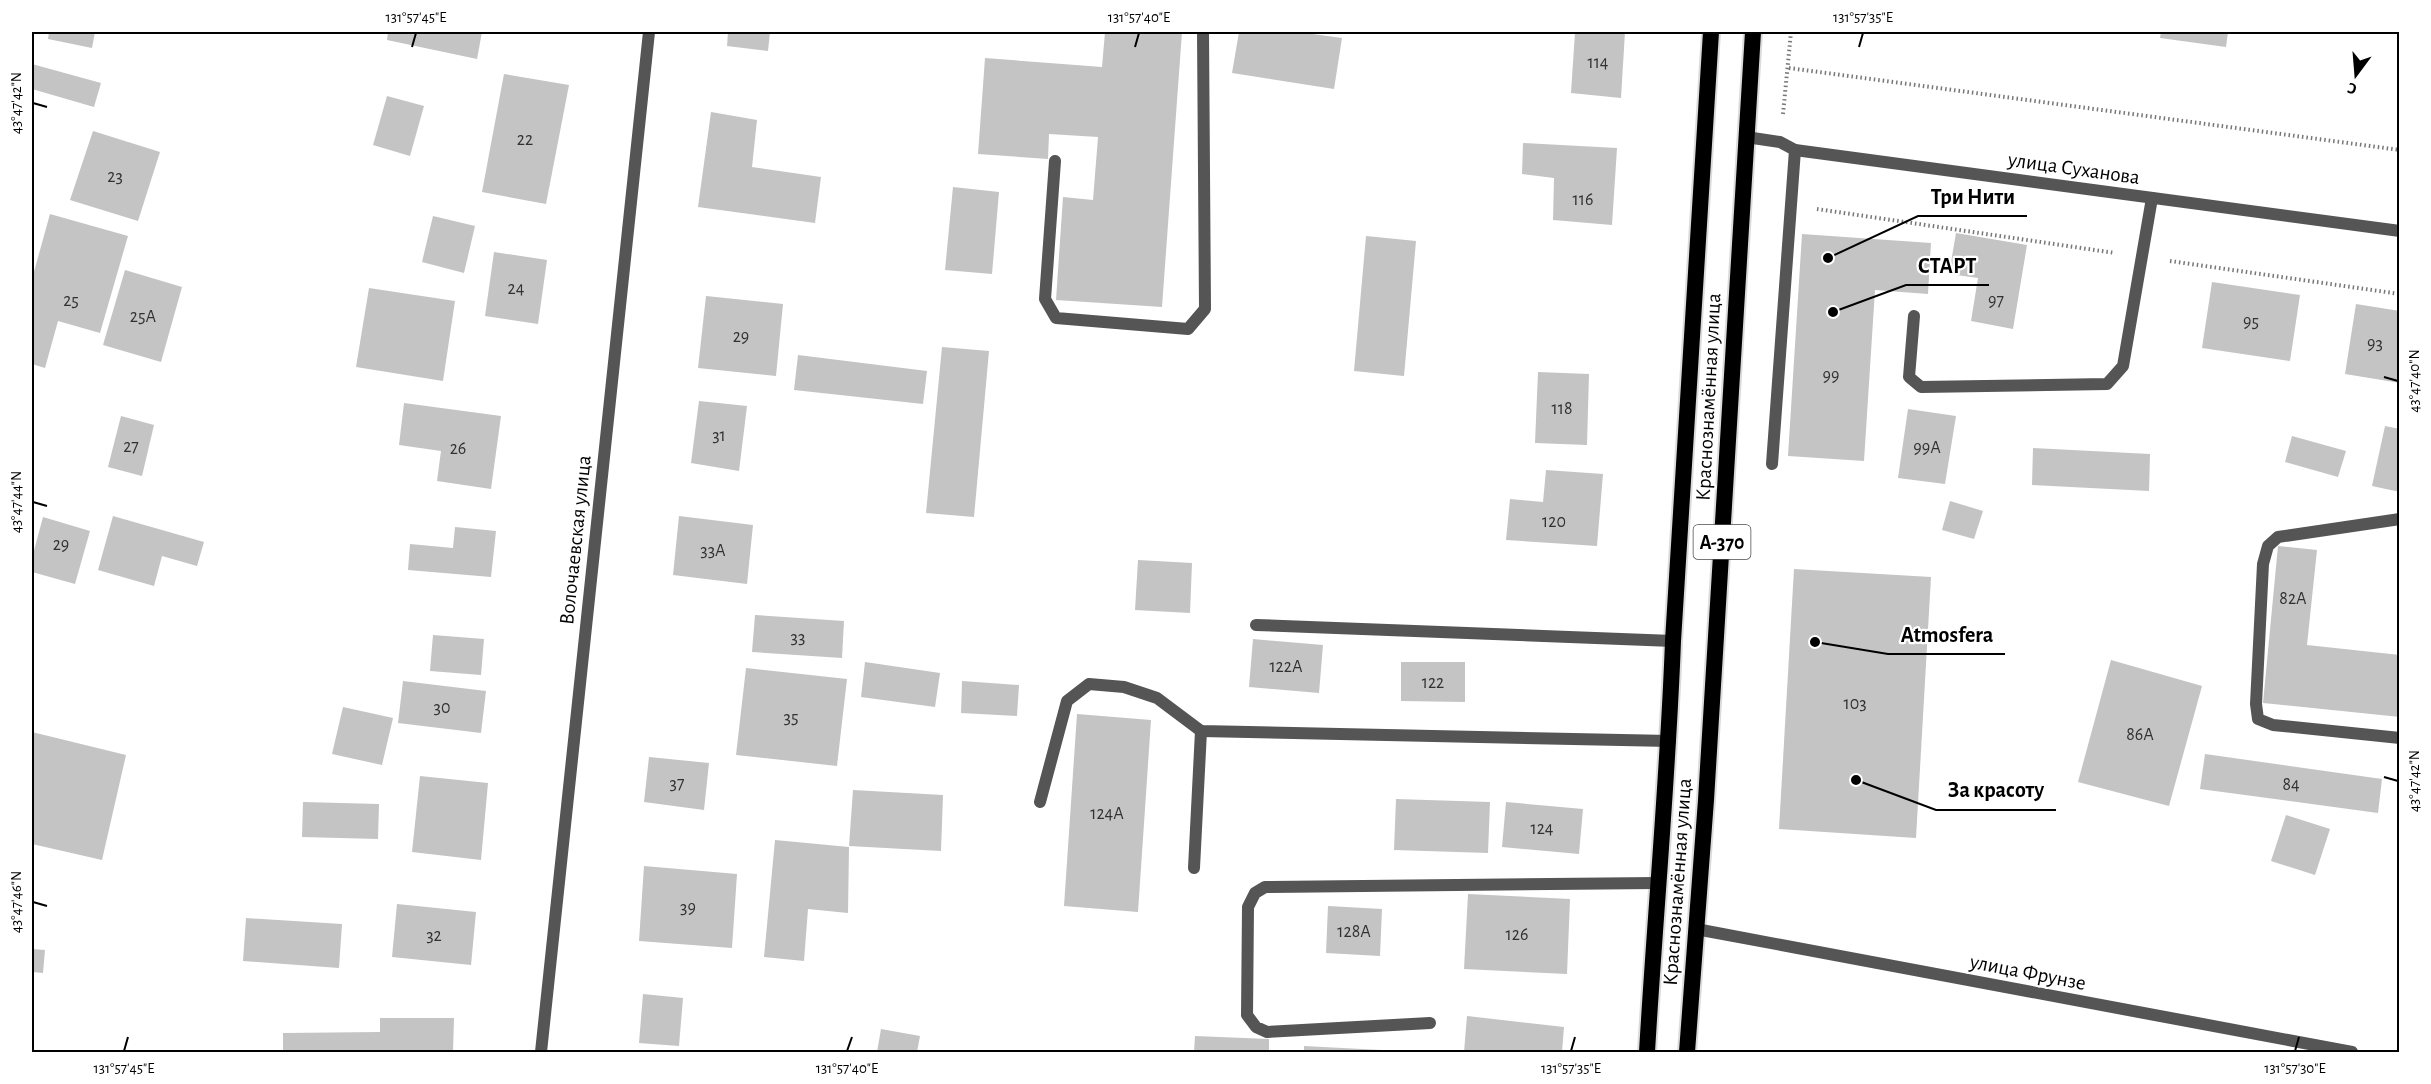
<svg xmlns="http://www.w3.org/2000/svg" width="2431" height="1084" font-family="'Alegreya Sans',sans-serif">
  <style>
    .building { fill: #c4c4c4 }
    .lines { fill: none; stroke-linecap: round; stroke-linejoin: round }
    .trunk-casing { stroke: #dbdbdb; stroke-width: 20 }
    .path { stroke: #777; stroke-width: 4; stroke-dasharray: 1.5 3; stroke-linecap: butt }
    .service { stroke: #555; stroke-width: 12 }
    .minor { stroke: #555; stroke-width: 12 }
    .tertiary { stroke: #555; stroke-width: 12 }
    .trunk { stroke: #000; stroke-width: 16 }
    .ticks { fill: none; stroke: #000; stroke-width: 2 }
    .labels { text-anchor: middle; stroke-width: 4.5; stroke-linejoin: round; paint-order: stroke }
    .number-label { font-size: 18px; fill: #313131 }
    .shield { fill: #fff; stroke: #4c4c4c; stroke-width: 1.5 }
    .shield-label { font-size: 20px; font-weight: bold; fill: #000 }
    .street-label { font-size: 21px; fill: #000; stroke: #fff }
    .leader { fill: none; stroke: #000; stroke-width: 2 }
    .callout-dot { fill: #000; stroke: #fff; stroke-width: 2 }
    .callout-label { font-size: 22px; text-anchor: middle; font-weight: bold; fill: #000; stroke: #fff; stroke-width: 4.5; stroke-linejoin: round; paint-order: stroke }
    .neatline { fill: none; stroke: #000; stroke-width: 2 }
    .ticks-label { font-size: 15px; text-anchor: middle; fill: #000 }
  </style>
  <rect width="100%" height="100%" fill="#fff"/>
  <g class="building">
    <polygon points="49,32 95,32 92,48 48,39"/>
    <polygon points="388,32 482,32 477,59 387,40"/>
    <polygon points="728,32 770,32 768,51 727,46"/>
    <polygon points="1105,32 1182,32 1162,307 1056,300 1063,197 1093,200 1098,137 1049,134 1048,159 978,154 985,58 1102,67"/>
    <polygon points="1239,32 1298,32 1342,38 1334,89 1232,73"/>
    <polygon points="1575,32 1625,32 1621,98 1571,93"/>
    <polygon points="2161,32 2228,32 2226,47 2160,38"/>
    <polygon points="32,64 101,83 94,107 32,89"/>
    <polygon points="504,74 569,85 546,204 482,192"/>
    <polygon points="387,96 424,106 410,156 373,145"/>
    <polygon points="711,112 757,120 752,167 821,177 815,223 698,207"/>
    <polygon points="93,131 160,152 138,221 70,200"/>
    <polygon points="1523,143 1617,148 1612,225 1553,220 1554,178 1522,174"/>
    <polygon points="953,187 999,192 992,274 945,270"/>
    <polygon points="50,214 128,236 100,333 58,321 45,368 32,364 32,279"/>
    <polygon points="433,216 475,226 464,273 422,262"/>
    <polygon points="1956,233 2027,245 2013,329 1971,321 1978,278 1949,274"/>
    <polygon points="1802,234 1931,243 1928,294 1875,290 1864,461 1788,456"/>
    <polygon points="1366,236 1416,241 1404,376 1354,371"/>
    <polygon points="494,252 547,260 538,324 485,316"/>
    <polygon points="125,270 182,287 161,362 103,345"/>
    <polygon points="2212,282 2300,295 2290,361 2202,348"/>
    <polygon points="369,288 455,301 443,381 356,367"/>
    <polygon points="706,296 783,304 776,376 698,368"/>
    <polygon points="2356,304 2400,311 2400,383 2345,374"/>
    <polygon points="942,347 989,351 974,517 926,513"/>
    <polygon points="798,355 927,371 923,404 794,390"/>
    <polygon points="1538,372 1589,374 1587,445 1535,443"/>
    <polygon points="699,401 747,406 739,471 691,463"/>
    <polygon points="404,403 501,416 491,489 437,481 441,451 399,445"/>
    <polygon points="1908,409 1956,416 1945,484 1898,478"/>
    <polygon points="121,416 154,425 142,476 108,467"/>
    <polygon points="2385,426 2400,429 2400,492 2372,486"/>
    <polygon points="2292,436 2346,451 2338,477 2285,462"/>
    <polygon points="2033,448 2150,454 2149,491 2032,485"/>
    <polygon points="1546,470 1603,474 1597,546 1506,540 1510,499 1543,502"/>
    <polygon points="1950,501 1983,511 1974,539 1942,530"/>
    <polygon points="113,516 204,542 197,566 162,556 154,586 98,570"/>
    <polygon points="679,516 753,525 747,584 673,575"/>
    <polygon points="43,517 90,531 75,584 32,572 32,558"/>
    <polygon points="455,527 496,531 491,577 408,570 410,544 453,548"/>
    <polygon points="2278,546 2317,550 2307,645 2400,655 2400,717 2263,703"/>
    <polygon points="1138,560 1192,563 1190,613 1135,610"/>
    <polygon points="1794,569 1931,577 1916,838 1779,829"/>
    <polygon points="755,615 844,621 842,658 752,652"/>
    <polygon points="433,635 484,639 481,675 430,671"/>
    <polygon points="1253,639 1323,645 1319,693 1249,687"/>
    <polygon points="2111,660 2202,686 2169,806 2078,782"/>
    <polygon points="865,662 940,673 935,707 861,697"/>
    <polygon points="1401,662 1465,662 1465,702 1401,701"/>
    <polygon points="746,668 847,679 837,766 736,755"/>
    <polygon points="403,681 486,691 481,733 398,723"/>
    <polygon points="962,681 1019,685 1017,716 961,713"/>
    <polygon points="343,707 393,718 382,765 332,754"/>
    <polygon points="1077,714 1151,720 1138,912 1064,906"/>
    <polygon points="32,732 126,755 102,860 32,844"/>
    <polygon points="2205,754 2382,779 2378,813 2200,789"/>
    <polygon points="649,757 709,763 704,810 644,802"/>
    <polygon points="420,776 488,783 481,860 412,852"/>
    <polygon points="853,790 943,795 941,851 849,846"/>
    <polygon points="1396,799 1490,802 1488,853 1394,850"/>
    <polygon points="303,802 379,804 378,839 302,837"/>
    <polygon points="1506,802 1583,809 1579,854 1502,847"/>
    <polygon points="2286,815 2330,829 2315,875 2271,861"/>
    <polygon points="775,840 849,847 848,913 808,909 804,961 764,957"/>
    <polygon points="644,866 737,874 732,948 639,941"/>
    <polygon points="1468,894 1570,899 1567,974 1464,969"/>
    <polygon points="397,904 476,912 471,965 392,957"/>
    <polygon points="1328,906 1382,909 1380,956 1326,953"/>
    <polygon points="246,918 342,924 339,968 243,961"/>
    <polygon points="32,949 45,950 43,973 32,972"/>
    <polygon points="643,994 683,998 679,1046 639,1043"/>
    <polygon points="1467,1016 1564,1027 1562,1052 1464,1052"/>
    <polygon points="380,1018 454,1018 453,1052 283,1052 283,1033 380,1032"/>
    <polygon points="881,1029 920,1036 917,1052 877,1052"/>
    <polygon points="1195,1036 1269,1039 1269,1052 1194,1052"/>
    <polygon points="1304,1046 1401,1051 1401,1052 1304,1052"/>
  </g>
  <g class="lines">
    <g class="trunk-casing">
      <g id="trunk">
        <path d="M1647,1052C1655,915 1668,778 1673,641L1711,32"/>
        <polyline points="1687,1052 1706,800 1753,32"/>
      </g>
    </g>
    <g class="path">
      <polyline points="1789,68 2400,150"/>
      <polyline points="1783,114 1791,32"/>
      <polyline points="1817,209 2115,253"/>
      <polyline points="2170,261 2400,294"/>
    </g>
    <g class="service">
      <polyline points="1055,161 1045,299 1056,318 1188,329 1205,309 1203,32"/>
      <polyline points="1914,316 1909,377 1921,387 2107,384 2123,366 2152,198"/>
      <polyline points="1772,464 1795,150"/>
      <polyline points="2400,519 2278,537 2268,546 2263,564 2256,704 2258,719 2273,725 2400,738"/>
      <polyline points="1256,625 1673,641"/>
      <polyline points="1040,802 1067,701 1089,684 1124,687 1157,698 1201,731 1670,741"/>
      <polyline points="1194,868 1201,731"/>
      <polyline points="1430,1023 1267,1032 1256,1027 1247,1015 1248,907 1255,893 1265,887 1657,883"/>
    </g>
    <g class="minor">
      <polyline points="1696,929 2352,1052"/>
      <polyline points="541,1052 649,32"/>
    </g>
    <polyline class="tertiary" points="1746,137 1780,142 1795,150 2400,231"/>
    <use href="#trunk" class="trunk"/>
  </g>
  <path class="ticks" d="M412,47L416,33M1135,47L1139,33M1859,47L1863,33M33,103L47,107M2384,377L2398,381M33,502L47,506M2384,777L2398,781M33,902L47,906M124,1051L128,1037M847,1051L852,1037M1571,1051L1575,1037M2295,1051L2299,1037"/>
  <g class="labels">
    <g class="number-label">
      <text x="1598" y="68">114</text>
      <text x="525" y="145">22</text>
      <text x="115" y="182">23</text>
      <text x="1583" y="205">116</text>
      <text x="516" y="294">24</text>
      <text x="71" y="306">25</text>
      <text x="1996" y="306">97</text>
      <text x="143" y="322">25А</text>
      <text x="2251" y="327">95</text>
      <text x="741" y="342">29</text>
      <text x="2375" y="349">93</text>
      <text x="1831" y="381">99</text>
      <text x="1562" y="414">118</text>
      <text x="719" y="441">31</text>
      <text x="131" y="452">27</text>
      <text x="1927" y="453">99А</text>
      <text x="458" y="454">26</text>
      <text x="1554" y="527">120</text>
      <text x="61" y="550">29</text>
      <text x="713" y="556">33А</text>
      <text x="2293" y="604">82А</text>
      <text x="798" y="643">33</text>
      <text x="1286" y="672">122А</text>
      <text x="1433" y="688">122</text>
      <text x="1855" y="709">103</text>
      <text x="442" y="713">30</text>
      <text x="791" y="723">35</text>
      <text x="2140" y="740">86А</text>
      <text x="677" y="789">37</text>
      <text x="2291" y="790">84</text>
      <text x="1107" y="819">124А</text>
      <text x="1542" y="834">124</text>
      <text x="688" y="913">39</text>
      <text x="1354" y="937">128А</text>
      <text x="1517" y="940">126</text>
      <text x="434" y="941">32</text>
    </g>
    <rect class="shield" x="1693.5" y="525" width="57" height="34" rx="4.5"/>
    <g class="shield-label">
      <text x="1722" y="549">А-370</text>
    </g>
    <g class="street-label">
      <text transform="translate(2074 168) rotate(8)" y="7">улица Суханова</text>
      <text transform="translate(1708 397) rotate(-87)" y="7">Краснознамённая улица</text>
      <text transform="translate(575 540) rotate(-84)" y="7">Волочаевская улица</text>
      <text transform="translate(1677 882) rotate(-86)" y="7">Краснознамённая улица</text>
      <text transform="translate(2028 972) rotate(11)" y="7">улица Фрунзе</text>
    </g>
  </g>
  <path class="leader" d="M1828 258L1918 216H2027M1833 312L1906 285H1989M1815 642L1888 654H2005M1856 780L1936 810H2056"/>
  <g class="callout-dot">
    <circle cx="1828" cy="258" r="6"/>
    <circle cx="1833" cy="312" r="6"/>
    <circle cx="1815" cy="642" r="6"/>
    <circle cx="1856" cy="780" r="6"/>
  </g>
  <g class="callout-label">
    <text x="1973" y="204">Три Нити</text>
    <text x="1947" y="273">СТАРТ</text>
    <text x="1947" y="642">Atmosfera</text>
    <text x="1996" y="797">За красоту</text>
  </g>
  <rect width="2431" height="1084" fill="none" stroke="#ffffff" stroke-width="66"/>
  <g transform="translate(2356 75) rotate(196)" stroke="#ffffff" stroke-width="4.5" paint-order="stroke">
  <path d="M0-4.5L10 22L0 15L-10 22Z" fill="#000000"/>
  <text y="-9" font-size="16" font-weight="bold" text-anchor="middle" fill="#000000">С</text>
  </g>
  <rect x="33" y="33" width="2365" height="1018" class="neatline"/>
  <g class="ticks-label">
    <text x="416" y="22">131°57'45"E</text>
    <text x="1139" y="22">131°57'40"E</text>
    <text x="1863" y="22">131°57'35"E</text>
    <text transform="translate(16 103) rotate(-90)" y="5">43°47'42"N</text>
    <text transform="translate(2414 381) rotate(-90)" y="5">43°47'40"N</text>
    <text transform="translate(16 502) rotate(-90)" y="5">43°47'44"N</text>
    <text transform="translate(2414 781) rotate(-90)" y="5">43°47'42"N</text>
    <text transform="translate(16 902) rotate(-90)" y="5">43°47'46"N</text>
    <text x="124" y="1073">131°57'45"E</text>
    <text x="847" y="1073">131°57'40"E</text>
    <text x="1571" y="1073">131°57'35"E</text>
    <text x="2295" y="1073">131°57'30"E</text>
  </g>
</svg>
